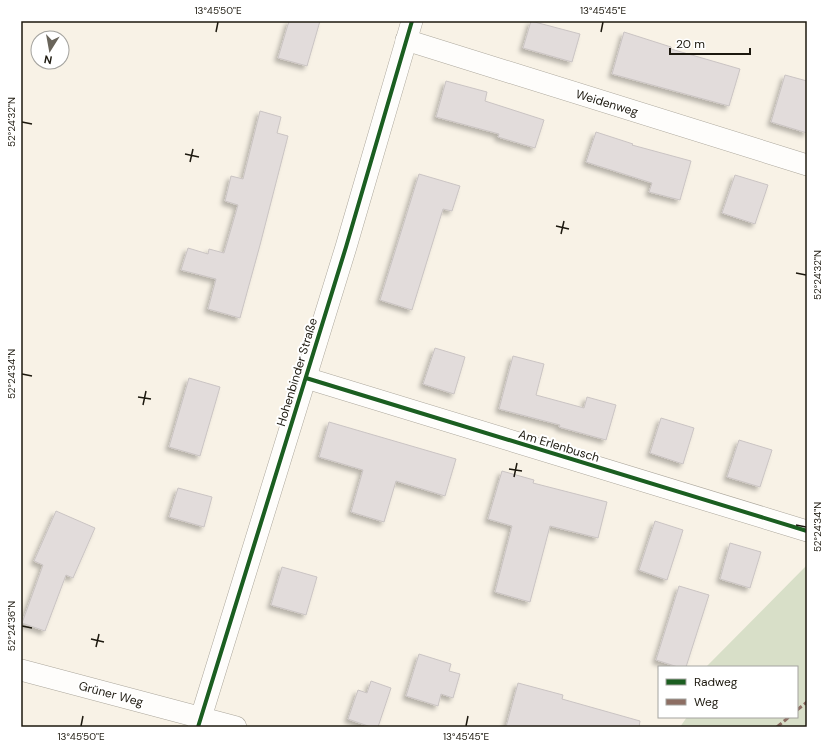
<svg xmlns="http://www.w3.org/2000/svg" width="828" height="748" font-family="'DM Sans',sans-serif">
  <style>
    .green { fill: #d8dfc8 }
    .building { fill: #e2dcdb; stroke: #cac4c3; filter: url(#shadow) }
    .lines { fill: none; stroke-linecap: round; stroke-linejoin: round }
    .street-casing { stroke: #aca79c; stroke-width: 22 }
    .street { stroke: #fefdfb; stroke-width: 21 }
    .quiet { stroke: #8d6e63; stroke-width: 3; stroke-dasharray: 6 3; stroke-linecap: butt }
    .cycleway-casing { stroke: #fff; stroke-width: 6 }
    .cycleway { stroke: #1b5e20; stroke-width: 4 }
    .ticks { fill: none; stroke: #1c180e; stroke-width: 1.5 }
    .labels { text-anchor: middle; stroke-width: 4; stroke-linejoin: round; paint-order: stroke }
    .street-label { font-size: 12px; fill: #1c180e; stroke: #fff }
    .neatline { fill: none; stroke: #1c180e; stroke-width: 1.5 }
    .ticks-label { font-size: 10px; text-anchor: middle; fill: #1c180e }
  </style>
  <defs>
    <filter id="shadow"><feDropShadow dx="-3.5" dy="3.5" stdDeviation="2" flood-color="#0004"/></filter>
  </defs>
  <rect width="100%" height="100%" fill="#f8f2e6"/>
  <polygon class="green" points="807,565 807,727 680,727 687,717 797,717 797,667 706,667"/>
  <g class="building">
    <polygon points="289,21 320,21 307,66 278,58"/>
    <polygon points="531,21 580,34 572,62 523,48"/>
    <polygon points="624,32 671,47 671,49 740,69 729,106 612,74"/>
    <polygon points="785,75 807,81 807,133 771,122"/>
    <polygon points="446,81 487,92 485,101 544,120 535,148 498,137 499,134 436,117"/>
    <polygon points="260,111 281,117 277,133 288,136 260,245 240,318 208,309 216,279 181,270 188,248 208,254 209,249 224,253 238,205 225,201 231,176 243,179"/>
    <polygon points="596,132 633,144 632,145 691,161 680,200 649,192 652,183 586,162"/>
    <polygon points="419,174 460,186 452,211 443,209 412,310 380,300"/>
    <polygon points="735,175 768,185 755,224 722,213"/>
    <polygon points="435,348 465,357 454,394 423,384"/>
    <polygon points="513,356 544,364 536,395 584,408 587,397 616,405 606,440 559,427 560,425 499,409"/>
    <polygon points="189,378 220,387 200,456 169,447"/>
    <polygon points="661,418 694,428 683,464 650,453"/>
    <polygon points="329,422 456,459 445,496 396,481 384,522 351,512 363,470 319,457"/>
    <polygon points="739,440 772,450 760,487 727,477"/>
    <polygon points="502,471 534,480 533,483 607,502 598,538 550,526 530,602 495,592 512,526 488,519"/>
    <polygon points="178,488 212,497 204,527 169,517"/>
    <polygon points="56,511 95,528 73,578 66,575 45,631 22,623 43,565 34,561"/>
    <polygon points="655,521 683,530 667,580 639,570"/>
    <polygon points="730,543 761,552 750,588 720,579"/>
    <polygon points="282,567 317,577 306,615 271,605"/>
    <polygon points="679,586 709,595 686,667 678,667 656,660"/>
    <polygon points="419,654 451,664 449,671 460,674 453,698 441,694 438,706 406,696"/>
    <polygon points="371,681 391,688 378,727 371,727 348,719 358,690 367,693"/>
    <polygon points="518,683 563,695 562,699 640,721 639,727 506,727"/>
  </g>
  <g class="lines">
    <g class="street-casing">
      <g id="street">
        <polyline points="406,40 807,165"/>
        <polyline points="306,378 807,531"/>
        <polyline points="21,670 236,727"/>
        <polyline points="198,727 346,247 412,21"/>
      </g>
    </g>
    <use href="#street" class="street"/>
    <g class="quiet">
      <polyline points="797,710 807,702"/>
      <polyline points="777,727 789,717"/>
    </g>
    <g class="cycleway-casing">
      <g id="cycleway">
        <polyline points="306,378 807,531"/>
        <polyline points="198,727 346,247 412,21"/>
      </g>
    </g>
    <use href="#cycleway" class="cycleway"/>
  </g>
  <path class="ticks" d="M216,32L218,22M601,32L603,22M22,122L32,124M185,154L199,157M190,162L193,149M556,226L569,229M561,234L564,221M796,273L806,275M22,374L32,376M138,397L151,399M143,405L146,391M509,469L522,471M514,477L517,463M796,525L806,527M22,626L32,628M91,639L104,642M96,647L99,634M81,726L83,716M466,726L468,716"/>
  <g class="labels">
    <g class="street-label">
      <text transform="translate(607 103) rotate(17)" y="4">Weidenweg</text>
      <text transform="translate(297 372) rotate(-73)" y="4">Hohenbinder Straße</text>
      <text transform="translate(559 446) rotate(17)" y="4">Am Erlenbusch</text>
      <text transform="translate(111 694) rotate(15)" y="4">Grüner Weg</text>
    </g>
  </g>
  <rect width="828" height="748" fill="none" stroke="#ffffff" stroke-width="44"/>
  <rect x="658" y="666" width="140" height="52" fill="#ffffff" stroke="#a4a39f"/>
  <rect x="666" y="679" width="20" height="6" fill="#1b5e20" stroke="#a4a39f"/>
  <text x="694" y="686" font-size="12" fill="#1c180e">Radweg</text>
  <rect x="666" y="699" width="20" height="6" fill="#8d6e63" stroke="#a4a39f"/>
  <text x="694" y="706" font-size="12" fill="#1c180e">Weg</text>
  <g transform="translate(50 50) rotate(191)"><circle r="19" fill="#ffffff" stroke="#a4a39f"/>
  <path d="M0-3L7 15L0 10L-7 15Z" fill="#69645a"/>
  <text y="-6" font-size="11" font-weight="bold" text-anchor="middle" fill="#1c180e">N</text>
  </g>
  <path d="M670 48v6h80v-6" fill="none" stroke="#1c180e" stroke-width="2"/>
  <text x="676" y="48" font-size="12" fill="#1c180e" stroke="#ffffff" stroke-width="3" paint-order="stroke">20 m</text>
  <rect x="22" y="22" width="784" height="704" class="neatline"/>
  <g class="ticks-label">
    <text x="218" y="14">13°45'50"E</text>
    <text x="603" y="14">13°45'45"E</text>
    <text transform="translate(11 122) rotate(-90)" y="4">52°24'32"N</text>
    <text transform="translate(817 275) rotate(-90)" y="4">52°24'32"N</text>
    <text transform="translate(11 374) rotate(-90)" y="4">52°24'34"N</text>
    <text transform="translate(817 527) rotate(-90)" y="4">52°24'34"N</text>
    <text transform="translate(11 626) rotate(-90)" y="4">52°24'36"N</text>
    <text x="81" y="740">13°45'50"E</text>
    <text x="466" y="740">13°45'45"E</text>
  </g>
</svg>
